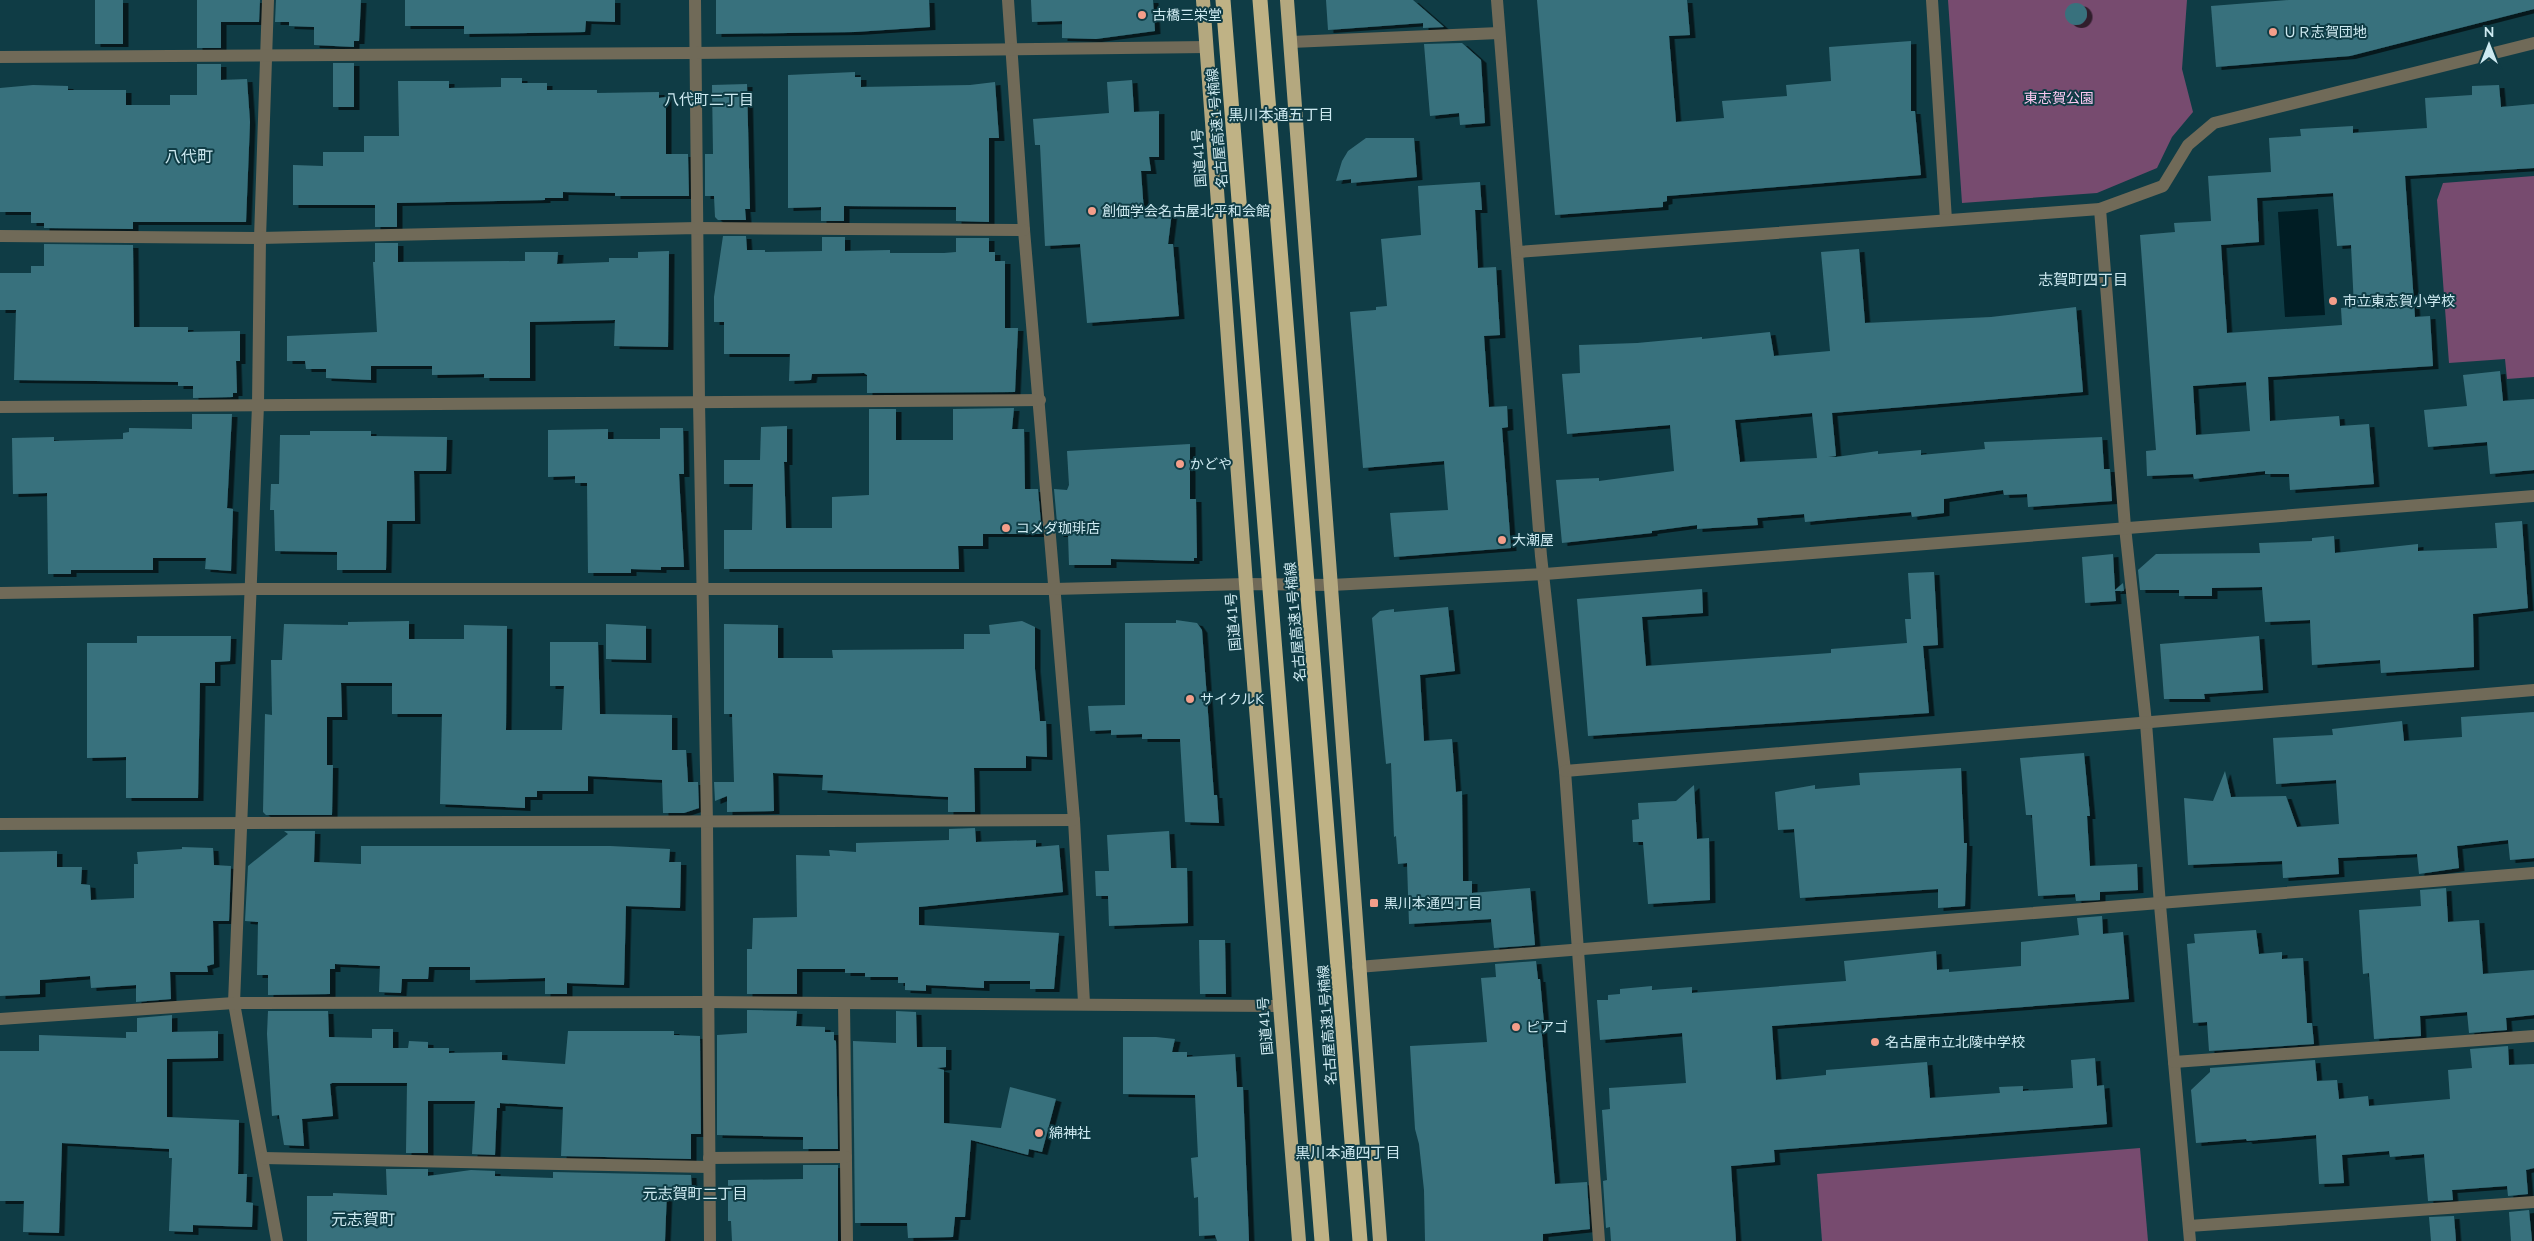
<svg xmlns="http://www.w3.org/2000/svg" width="2534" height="1241" font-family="Mulish,'Noto Sans JP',sans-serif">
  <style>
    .green { fill: #774b6f }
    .water { fill: #001d24 }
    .building { fill: #39717d; fill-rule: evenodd; filter: url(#shadow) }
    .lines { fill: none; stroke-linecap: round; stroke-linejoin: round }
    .minor { stroke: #706a58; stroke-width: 12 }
    .tertiary { stroke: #706a58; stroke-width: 12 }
    .trunk { stroke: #b4a87f; stroke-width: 14 }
    .motorway-bridge { stroke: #bfb285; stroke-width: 15 }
    .poi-dot { fill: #f49e8a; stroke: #0f3c45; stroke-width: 2 }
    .labels { text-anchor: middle; stroke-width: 4; stroke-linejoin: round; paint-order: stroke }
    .poi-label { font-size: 14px; fill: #ceeaf1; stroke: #0f3c45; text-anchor: start }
    .park-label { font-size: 14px; fill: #fcc9f1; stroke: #0f3c45 }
    .street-label { font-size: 14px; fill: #ceeaf1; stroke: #0f3c45 }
    .neighbourhood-label { font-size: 15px; fill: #ceeaf1; stroke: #0f3c45 }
    .quarter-label { font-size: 16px; fill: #ceeaf1; stroke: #0f3c45 }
  </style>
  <defs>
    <filter id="shadow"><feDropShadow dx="5.5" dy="3" stdDeviation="0" flood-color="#0009"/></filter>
  </defs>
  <rect width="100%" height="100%" fill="#0f3c45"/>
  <g class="green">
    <polygon points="1948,0 2187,0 2182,69 2193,112 2172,137 2157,168 2097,193 1962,203"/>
    <polygon points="2534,176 2534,377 2507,379 2505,359 2449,363 2437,200 2443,183"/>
    <polygon points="2140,1148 2148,1241 1822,1241 1817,1174"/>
  </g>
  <polygon class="water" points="2318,209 2325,315 2285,317 2278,212"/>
  <g class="building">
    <rect x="95" y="0" width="28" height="44"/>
    <polygon points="197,0 260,0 259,22 221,22 221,48 197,48"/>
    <polygon points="276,0 361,0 359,41 354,41 354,47 314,45 314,27 289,26 289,22 275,22"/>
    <polygon points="405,0 615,0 615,22 586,21 585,32 464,34 464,26 405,26"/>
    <polygon points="716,0 929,0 930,27 855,32 716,34"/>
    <polygon points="1031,0 1153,0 1155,31 1096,39 1062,38 1062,21 1032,22"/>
    <polygon points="1326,0 1413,0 1444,27 1423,28 1423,23 1328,30"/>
    <polygon points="1537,0 1687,0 1690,35 1669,36 1676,122 1724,118 1722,101 1787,96 1786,85 1831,81 1829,47 1911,41 1911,111 1915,111 1921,175 1667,196 1667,201 1663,202 1663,207 1555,215"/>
    <polygon points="2289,0 2534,0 2534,9 2350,56 2216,67 2211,6"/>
    <circle cx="2076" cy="14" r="11"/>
    <polygon points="1462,43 1481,60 1485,123 1460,125 1459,113 1430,116 1424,44"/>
    <rect x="333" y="63" width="21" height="44"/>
    <polygon points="197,64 221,64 221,80 247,79 250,122 246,222 133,222 133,229 44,228 44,223 31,223 31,212 0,212 0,88 33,85 68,86 68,90 126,90 126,105 170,105 170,95 197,95"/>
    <polygon points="855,72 855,77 861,77 861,87 970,85 995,82 999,138 989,138 989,222 956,221 956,207 844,206 844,221 821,221 821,207 788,208 788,75"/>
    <polygon points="501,78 522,78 522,83 547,83 547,90 597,90 597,93 659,92 659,98 666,97 666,154 688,154 689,196 615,196 615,193 563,192 563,198 545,198 545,200 397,203 397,227 375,227 375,205 293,205 293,165 323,166 323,152 364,152 364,136 399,136 398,81 449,81 449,88 501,87"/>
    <polygon points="1132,80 1134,112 1159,111 1159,157 1149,157 1151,171 1141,171 1144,212 1172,212 1168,244 1173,244 1179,316 1087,323 1080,244 1045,246 1040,145 1035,145 1033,119 1109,113 1107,82"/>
    <polygon points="747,84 750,209 745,209 746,220 718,220 715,217 714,196 705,196 705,154 713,154 712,85"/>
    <path d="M2499,85L2501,107L2534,104V168L2405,176L2415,317L2430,316L2433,366L2268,377L2270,421L2339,416L2340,426L2369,424L2374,484L2290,490L2289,474H2265V471L2194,479L2193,474L2147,476L2146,451L2156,450L2140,235L2175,232L2174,223L2211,221L2208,176L2271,172L2269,138L2301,136L2300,129L2353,126V133L2427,128L2425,98L2472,95V86ZM2333,193L2337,246L2351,245L2354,307L2341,308L2342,325L2227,333L2221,245L2259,242L2257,198ZM2246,382L2250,431L2196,435L2193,386Z"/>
    <polygon points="1366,138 1414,138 1417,177 1351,183 1351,179 1336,181 1342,161 1348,151"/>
    <polygon points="1480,182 1482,210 1475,210 1478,268 1496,267 1500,335 1484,336 1489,407 1507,406 1508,427 1502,428 1511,548 1394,557 1390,513 1448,510 1444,461 1363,468 1350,312 1376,310 1376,307 1387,306 1381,239 1421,235 1418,186"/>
    <polygon points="723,236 746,236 747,250 765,250 765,252 822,251 822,237 845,237 845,251 890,250 890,253 944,253 956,252 956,238 989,238 989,252 995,252 995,261 1005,261 1005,328 1018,328 1015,392 867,393 867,375 864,373 812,374 811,380 789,381 790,354 724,354 724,322 714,322 714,297"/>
    <polygon points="375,243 398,243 398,262 525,261 525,252 558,252 557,264 609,262 609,258 638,258 638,252 669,251 668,347 614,346 615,320 530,322 530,378 484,378 484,374 432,375 432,366 371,366 371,380 326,378 326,369 306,369 305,361 287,361 287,336 377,332 373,262 375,262"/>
    <polygon points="44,244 133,245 134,327 188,327 188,332 240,331 240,361 236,361 237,393 233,393 233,397 193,398 193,386 178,386 178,382 14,380 16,310 0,310 0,273 31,273 31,266 44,266"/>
    <path d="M1859,249L1865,323L1991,317L2076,307L2083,392L1832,413L1836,456L1828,457H1836L1878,451V454L1921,450V455L1985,449L1984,442L2102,437L2104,469H2110L2112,501L2028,507L2027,494L2004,495L2003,490L1944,499V513L1912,517L1911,512L1805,522L1804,514L1757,518L1758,525L1697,529V525L1652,531V533L1562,543L1556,480L1599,478V481L1674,471L1670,425L1567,434L1562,374L1580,373L1579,345L1637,343L1702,337V339L1770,332L1774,356L1830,351L1821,252ZM1812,413L1817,458L1740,462L1735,420Z"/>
    <polygon points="2500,371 2503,401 2534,399 2534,470 2490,474 2487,442 2428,447 2424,410 2467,406 2463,375"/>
    <polygon points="1014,408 1012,429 1024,429 1025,489 1038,489 1042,534 983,534 983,546 958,546 959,569 724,569 724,530 752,530 753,484 724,484 724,460 760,460 761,427 787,426 787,462 784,462 786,528 832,528 832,497 869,495 869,409 896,409 896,440 953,440 953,409"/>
    <polygon points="192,414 232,414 227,508 233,509 231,571 205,569 206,558 153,558 153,570 71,570 71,574 48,574 47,493 13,494 12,438 54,437 54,441 123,439 123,433 129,432 129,428 192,429"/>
    <polygon points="660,428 683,428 684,474 679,474 684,567 661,567 661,570 631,569 631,573 588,573 587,483 575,483 575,476 548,477 548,430 608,429 608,439 660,439"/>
    <polygon points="310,431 371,431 371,436 447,437 446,471 414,471 415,521 387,521 386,570 337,570 337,552 275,551 274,510 270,510 271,484 279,484 280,435 310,435"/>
    <polygon points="1190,444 1190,499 1196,499 1197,558 1194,558 1194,561 1111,559 1111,565 1069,565 1068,534 1058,534 1054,489 1067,490 1069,485 1067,451"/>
    <polygon points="2522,521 2528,608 2473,614 2474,667 2381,673 2380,660 2312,665 2310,620 2265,622 2262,587 2212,588 2212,596 2179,596 2179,590 2140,590 2138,570 2156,554 2260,553 2259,543 2312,541 2312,538 2334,536 2335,553 2418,544 2418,551 2497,548 2495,523"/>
    <polygon points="2113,554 2115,590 2123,583 2124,591 2115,591 2116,601 2085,603 2082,557"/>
    <polygon points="1934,572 1938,645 1923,646 1929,713 1588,736 1577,599 1702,589 1703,613 1642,617 1646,666 1831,653 1831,649 1907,643 1905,619 1911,619 1908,573"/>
    <polygon points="1448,607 1455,671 1420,675 1424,741 1452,739 1456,792 1462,791 1463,881 1472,881 1472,893 1530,888 1535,945 1494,948 1491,919 1409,924 1407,863 1398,864 1396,836 1394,837 1391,763 1386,764 1372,618 1380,611 1394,609 1394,612"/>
    <polygon points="1176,620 1197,623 1202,630 1214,795 1217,795 1219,823 1185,822 1180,739 1142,739 1142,734 1111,735 1111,730 1090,731 1088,706 1125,705 1125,623 1176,623"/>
    <polygon points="409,621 409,639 464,639 464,625 507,626 506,730 562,730 564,686 550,686 550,642 598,642 600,714 672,715 672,750 686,750 688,782 698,782 699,808 684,813 663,813 662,780 588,776 588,791 537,791 537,797 525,797 525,808 440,804 442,714 392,714 392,683 341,683 342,717 327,717 327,765 333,765 332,815 266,815 263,812 265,714 272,715 271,660 282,660 284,624 348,625 348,622"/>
    <polygon points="1022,621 1035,627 1035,669 1040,721 1046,721 1047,757 1026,756 1026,768 974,768 975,812 948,812 948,797 822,790 823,775 773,773 774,811 727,812 727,796 715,801 714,782 734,782 732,714 724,714 724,624 778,625 778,658 833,658 832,650 964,649 964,634 990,634 989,625"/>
    <polygon points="606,624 646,626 646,660 606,659"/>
    <polygon points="137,636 231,636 230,661 215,662 215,683 200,683 198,798 126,798 126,757 87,758 87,643 137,643"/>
    <polygon points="2259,636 2263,690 2204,694 2205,699 2164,699 2160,644"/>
    <polygon points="2534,712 2534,858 2510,860 2508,840 2457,846 2459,868 2419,874 2417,854 2338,858 2339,874 2283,878 2282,861 2188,865 2184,798 2213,801 2225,771 2231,797 2286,796 2297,827 2339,824 2336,780 2276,784 2273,738 2333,735 2332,729 2402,721 2404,741 2462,737 2461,717"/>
    <polygon points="2084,753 2090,816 2087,816 2090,866 2137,864 2138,890 2100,892 2100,900 2076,901 2075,894 2038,896 2032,815 2026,815 2020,758"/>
    <polygon points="1961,768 1964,843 1967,843 1965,906 1938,908 1938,889 1800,898 1794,829 1778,830 1775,792 1815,785 1815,789 1860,785 1859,773"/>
    <polygon points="1694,785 1697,839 1709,838 1710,900 1648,904 1643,842 1633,842 1632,820 1639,819 1638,803 1676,801"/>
    <polygon points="975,828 976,842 1036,840 1036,847 1059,845 1063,892 919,907 919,925 1059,933 1054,989 1030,989 1030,981 984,981 984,988 926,985 926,991 905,990 905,983 898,983 898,977 865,977 865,973 845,973 845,969 797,969 797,994 747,994 747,949 752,949 753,918 797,917 796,855 830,856 829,850 856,852 856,843 949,840 949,829"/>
    <polygon points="284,831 315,831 314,862 361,864 361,846 610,846 670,849 669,862 681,862 680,908 626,906 624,985 567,983 567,994 545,994 545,978 470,980 470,967 429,967 428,979 402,979 401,993 379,992 380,966 335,964 335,969 330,969 330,994 268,995 268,975 257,975 258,922 245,921 248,866 288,834"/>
    <polygon points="1169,831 1171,868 1187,868 1188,923 1109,926 1108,896 1096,896 1095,871 1109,871 1107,835"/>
    <polygon points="182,847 213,848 214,865 231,866 229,921 213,921 214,964 207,966 208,972 170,972 171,999 136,1002 136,985 91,988 90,976 40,980 40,994 0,996 0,852 57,851 57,867 82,867 81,884 90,885 91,900 134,898 134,864 138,864 137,852 182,849"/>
    <polygon points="2446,888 2448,922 2479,920 2483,974 2534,970 2534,1015 2506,1018 2507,1030 2469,1033 2467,1012 2420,1016 2421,1036 2374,1039 2369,973 2363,974 2359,910 2421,906 2420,890"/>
    <polygon points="2102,916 2103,934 2123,932 2129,999 1772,1026 1776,1080 1826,1075 1826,1070 1927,1062 1930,1098 2000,1093 1999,1087 2023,1086 2023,1091 2073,1088 2071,1060 2095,1058 2097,1086 2104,1085 2107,1124 1774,1150 1775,1162 1731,1166 1736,1241 1611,1241 1610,1227 1606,1228 1603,1181 1607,1180 1602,1110 1610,1109 1609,1088 1686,1083 1682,1033 1600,1040 1597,1000 1608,1000 1608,995 1620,994 1620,989 1652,986 1652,990 1692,987 1692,993 1846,981 1844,961 1936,951 1937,970 1949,969 1949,972 2021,966 2021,942 2079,935 2077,918"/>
    <polygon points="2256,930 2259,954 2282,952 2282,959 2303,958 2307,1023 2312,1023 2314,1044 2209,1051 2207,1022 2193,1023 2187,944 2195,943 2194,934"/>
    <polygon points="1199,940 1225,940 1226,994 1200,994"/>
    <polygon points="1536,961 1538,979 1540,979 1544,1023 1541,1024 1555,1184 1587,1182 1590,1229 1543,1234 1543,1241 1425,1241 1424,1190 1419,1144 1415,1129 1410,1046 1487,1042 1481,978 1496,977 1495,964"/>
    <polygon points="747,1010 797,1011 796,1026 825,1027 825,1032 834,1032 834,1040 836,1041 838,1149 803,1149 803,1137 717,1135 717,1035 747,1033"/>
    <polygon points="268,1011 328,1011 329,1037 372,1038 372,1029 393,1029 393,1048 408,1048 409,1041 428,1042 428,1048 449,1048 449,1053 502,1052 502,1060 565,1064 568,1031 674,1031 674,1035 700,1036 701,1134 691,1134 691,1159 561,1156 563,1107 500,1103 500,1108 497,1108 495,1155 472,1154 475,1101 428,1101 428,1153 406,1153 407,1083 332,1083 330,1084 333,1116 302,1119 304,1146 284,1145 279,1115 272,1116 267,1034"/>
    <polygon points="896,1011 916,1012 917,1047 946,1047 946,1067 937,1068 944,1070 944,1123 1001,1128 1010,1087 1056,1099 1042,1152 1029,1149 1028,1155 971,1140 965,1217 955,1217 953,1237 908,1238 907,1223 855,1223 853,1041 896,1043"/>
    <polygon points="172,1015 172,1032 218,1031 218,1058 167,1059 167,1117 239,1120 238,1174 247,1174 246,1202 253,1203 252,1227 193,1225 193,1232 169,1231 172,1158 169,1158 169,1149 62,1143 59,1233 23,1232 24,1201 0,1201 0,1051 39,1051 39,1035 126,1038 126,1032 137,1032 137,1018"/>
    <polygon points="1123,1037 1156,1037 1175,1039 1172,1052 1187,1052 1187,1057 1235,1054 1237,1087 1243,1087 1249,1241 1217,1241 1215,1235 1199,1236 1198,1197 1194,1198 1191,1158 1198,1157 1195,1095 1123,1094"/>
    <polygon points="2508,1046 2509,1065 2534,1064 2534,1168 2526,1170 2528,1194 2508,1196 2507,1186 2452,1190 2453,1200 2428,1201 2424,1154 2390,1157 2389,1151 2342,1155 2344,1183 2319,1184 2316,1135 2247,1141 2246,1139 2196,1143 2191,1090 2210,1072 2210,1068 2315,1060 2317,1081 2337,1080 2339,1099 2368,1096 2369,1106 2450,1099 2448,1070 2472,1068 2470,1049"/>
    <polygon points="803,1165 838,1165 838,1241 732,1241 731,1221 728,1221 728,1180 803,1179"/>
    <polygon points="386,1169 428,1169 428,1176 471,1170 495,1171 495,1176 553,1178 553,1172 691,1175 692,1192 667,1191 665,1241 307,1241 307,1196 333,1196 333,1193 387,1195"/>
    <polygon points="2529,1210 2532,1241 2511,1241 2509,1212"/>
    <polygon points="2454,1216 2456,1241 2431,1241 2429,1217"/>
  </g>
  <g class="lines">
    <g class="minor">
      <polyline points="268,0 260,238 258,405 234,1003 277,1241"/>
      <polyline points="695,0 699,402 707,823 710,1241"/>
      <polyline points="1008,0 1024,230 1074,820 1084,1003"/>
      <polyline points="1497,0 1541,556 1565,771 1599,1241"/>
      <polyline points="1932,0 1946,220"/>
      <polyline points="1291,42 1499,33"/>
      <polyline points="0,57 694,53 1207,47"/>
      <polyline points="2100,209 2125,527 2146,723 2160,905 2190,1241"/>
      <polyline points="0,236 260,238 697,228 1024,230"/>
      <polyline points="1518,252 2100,209 2163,186 2188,145 2214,123 2534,43"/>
      <polyline points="0,407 1040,400"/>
      <polyline points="1565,771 2534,690"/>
      <polyline points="0,824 1074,820"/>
      <polyline points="1358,967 2534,873"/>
      <polyline points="844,1004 847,1241"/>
      <polyline points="0,1019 234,1003 707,1002 1280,1006"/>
      <polyline points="2174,1062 2534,1036"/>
      <polyline points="263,1158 709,1167"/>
      <polyline points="709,1158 846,1157"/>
      <polyline points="2189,1226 2534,1202"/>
    </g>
    <polyline class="tertiary" points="0,593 252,589 1054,589 1246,584 1331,585 1545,574 2534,496"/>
    <g class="trunk">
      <polyline points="1203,0 1246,584 1299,1241"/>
      <polyline points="1287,0 1380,1241"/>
    </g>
    <g class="motorway-bridge">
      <polyline points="1223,0 1322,1241"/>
      <polyline points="1260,0 1360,1241"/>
    </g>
  </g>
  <g class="poi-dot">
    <circle cx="1142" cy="15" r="5"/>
    <circle cx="2273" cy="32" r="5"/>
    <circle cx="1092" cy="211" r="5"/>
    <circle cx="2333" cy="301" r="5"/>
    <circle cx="1180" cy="464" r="5"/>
    <circle cx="1006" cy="528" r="5"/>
    <circle cx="1502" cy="540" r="5"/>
    <circle cx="1190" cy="699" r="5"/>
    <rect x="1369" y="898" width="10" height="10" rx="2.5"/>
    <circle cx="1516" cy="1027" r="5"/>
    <circle cx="1875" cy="1042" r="5"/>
    <circle cx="1039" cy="1133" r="5"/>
  </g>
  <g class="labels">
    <g class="poi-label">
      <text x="1152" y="20">古橋三栄堂</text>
      <text x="2283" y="37">ＵＲ志賀団地</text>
      <text x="1102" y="216">創価学会名古屋北平和会館</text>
      <text x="2343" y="306">市立東志賀小学校</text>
      <text x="1190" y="469">かどや</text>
      <text x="1016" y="533">コメダ珈琲店</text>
      <text x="1512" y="545">大潮屋</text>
      <text x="1200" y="704">サイクルK</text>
      <text x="1384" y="908">黒川本通四丁目</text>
      <text x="1526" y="1032">ピアゴ</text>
      <text x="1885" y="1047">名古屋市立北陵中学校</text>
      <text x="1049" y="1138">綿神社</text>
    </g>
    <g class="park-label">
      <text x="2059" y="103">東志賀公園</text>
    </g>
    <g class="street-label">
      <text transform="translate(1217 128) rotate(-95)" y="5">名古屋高速1号楠線</text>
      <text transform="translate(1199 158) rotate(-94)" y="5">国道41号</text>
      <text transform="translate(1233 622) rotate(-95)" y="5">国道41号</text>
      <text transform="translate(1295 622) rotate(-95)" y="5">名古屋高速1号楠線</text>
      <text transform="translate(1327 1025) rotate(-94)" y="5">名古屋高速1号楠線</text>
      <text transform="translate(1265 1026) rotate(-95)" y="5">国道41号</text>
    </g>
    <g class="neighbourhood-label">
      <text x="709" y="105">八代町二丁目</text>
      <text x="1281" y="120">黒川本通五丁目</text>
      <text x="2083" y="285">志賀町四丁目</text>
      <text x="1348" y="1158">黒川本通四丁目</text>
      <text x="695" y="1199">元志賀町二丁目</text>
    </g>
    <g class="quarter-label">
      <text x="189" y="162">八代町</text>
      <text x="363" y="1225">元志賀町</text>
    </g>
  </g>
  <g transform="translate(2489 45)" stroke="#0f3c45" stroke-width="4" paint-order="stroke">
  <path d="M0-4L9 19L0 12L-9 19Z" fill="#ceeaf1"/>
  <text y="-8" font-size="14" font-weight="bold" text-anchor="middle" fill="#ceeaf1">N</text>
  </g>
</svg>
